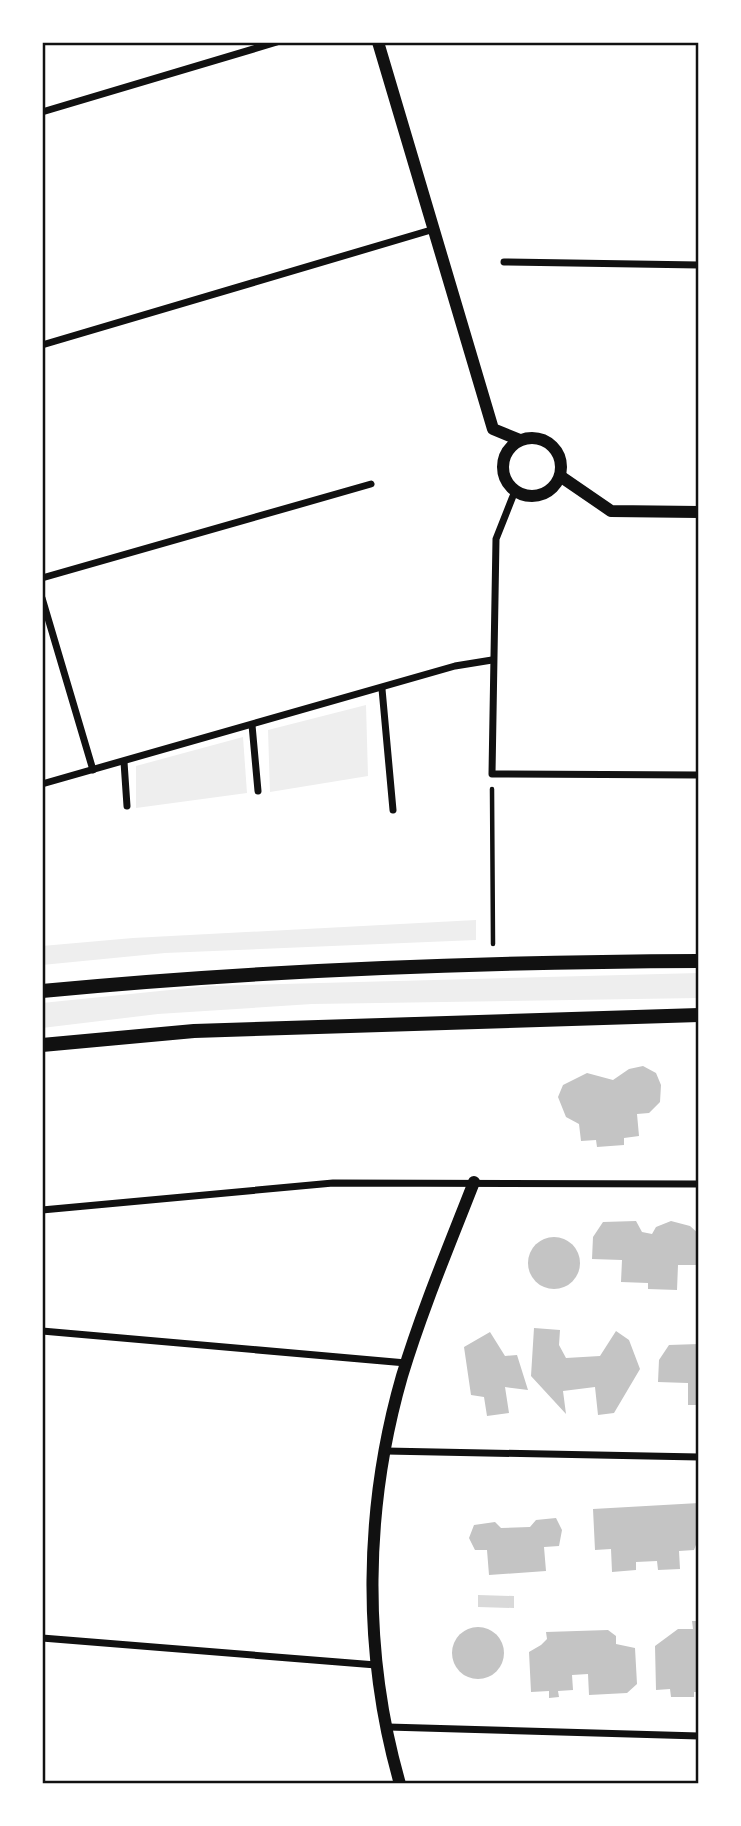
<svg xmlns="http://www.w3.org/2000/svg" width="741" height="1826" font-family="Ubuntu,sans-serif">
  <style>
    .green { fill: #eee }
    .water { fill: #d9d9d9 }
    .building { fill: #c4c4c4 }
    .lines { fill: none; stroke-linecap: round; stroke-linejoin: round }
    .path { stroke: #111; stroke-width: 4.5 }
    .minor { stroke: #111; stroke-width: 7 }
    .tertiary { stroke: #111; stroke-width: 12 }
    .secondary { stroke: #111; stroke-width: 14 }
    .neatline { fill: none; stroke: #111; stroke-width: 2.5 }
  </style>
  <rect width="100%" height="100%" fill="#fff"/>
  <g class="green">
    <polygon points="366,705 368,776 270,792 268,730"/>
    <polygon points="243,737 247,793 136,808 136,766"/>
    <polygon points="476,920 476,940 165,953 42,965 42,946 133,938"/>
    <polygon points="699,973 699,998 312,1004 158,1014 42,1028 42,1003 209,986"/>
  </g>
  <polygon class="water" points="478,1595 514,1596 514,1608 478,1607"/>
  <g class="building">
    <polygon points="643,1066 656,1073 661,1085 660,1102 649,1113 637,1114 639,1136 624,1138 624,1145 597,1147 596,1140 581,1141 579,1124 566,1117 558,1097 563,1085 587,1073 613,1080 629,1069"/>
    <polygon points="636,1221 642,1232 652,1234 656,1227 671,1221 690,1226 699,1234 699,1265 678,1265 677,1290 648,1289 648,1283 621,1282 622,1260 592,1259 593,1237 603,1222"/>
    <circle cx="554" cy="1263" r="26"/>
    <polygon points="534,1328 560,1330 559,1345 566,1358 600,1356 616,1331 629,1340 640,1369 614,1413 598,1415 595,1387 563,1391 566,1414 531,1376"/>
    <polygon points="490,1332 505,1356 517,1355 528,1390 505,1387 509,1413 487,1416 484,1397 471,1395 464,1347"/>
    <polygon points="699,1344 699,1405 688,1405 688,1383 658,1382 659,1360 669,1345"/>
    <polygon points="699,1503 699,1537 694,1550 679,1551 680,1569 658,1570 657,1561 636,1562 636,1570 612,1572 611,1549 595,1550 593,1509"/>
    <polygon points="556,1518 562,1530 559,1546 544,1547 546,1571 489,1575 487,1550 475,1550 469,1538 474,1525 495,1522 501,1528 530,1527 536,1520"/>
    <polygon points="692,1621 699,1621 699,1692 694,1692 694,1697 671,1697 670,1689 656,1690 655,1646 678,1629 693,1629"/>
    <circle cx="478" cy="1653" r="26"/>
    <polygon points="608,1630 616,1636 616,1644 635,1648 637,1684 627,1693 589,1695 588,1674 572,1675 573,1690 558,1691 559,1697 549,1698 549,1691 531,1692 529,1652 541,1645 547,1639 546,1632"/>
  </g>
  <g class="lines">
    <polyline class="path" points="492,789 493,944"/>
    <g class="minor">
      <polyline points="42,112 277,42"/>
      <polyline points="504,262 699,265"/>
      <polyline points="42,345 431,230"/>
      <polyline points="515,491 496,539 492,774 699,775"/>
      <polyline points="42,578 371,484"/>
      <polyline points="42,598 93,770"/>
      <polyline points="382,689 393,810"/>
      <polyline points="252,725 258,791"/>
      <polyline points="124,762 127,806"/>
      <polyline points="42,784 455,666 492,660"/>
      <polyline points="42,1210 333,1183 699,1184"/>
      <polyline points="42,1331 406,1363"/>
      <polyline points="386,1451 699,1457"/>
      <polyline points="42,1638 376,1665"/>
      <polyline points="388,1727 699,1736"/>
    </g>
    <g class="tertiary">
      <polyline points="378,42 493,429 520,440"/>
      <circle cx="532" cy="467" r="29"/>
      <polyline points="560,476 611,511 699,512"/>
      <path d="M400,1784C362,1652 364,1508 402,1376C422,1310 449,1246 474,1182"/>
    </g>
    <g class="secondary">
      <path d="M42,991C260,970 480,962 699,961"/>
      <polyline points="42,1045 194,1031 699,1015"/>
    </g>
  </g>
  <rect width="741" height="1826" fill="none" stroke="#ffffff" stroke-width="88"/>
  <rect x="44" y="44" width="653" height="1738" class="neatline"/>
</svg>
